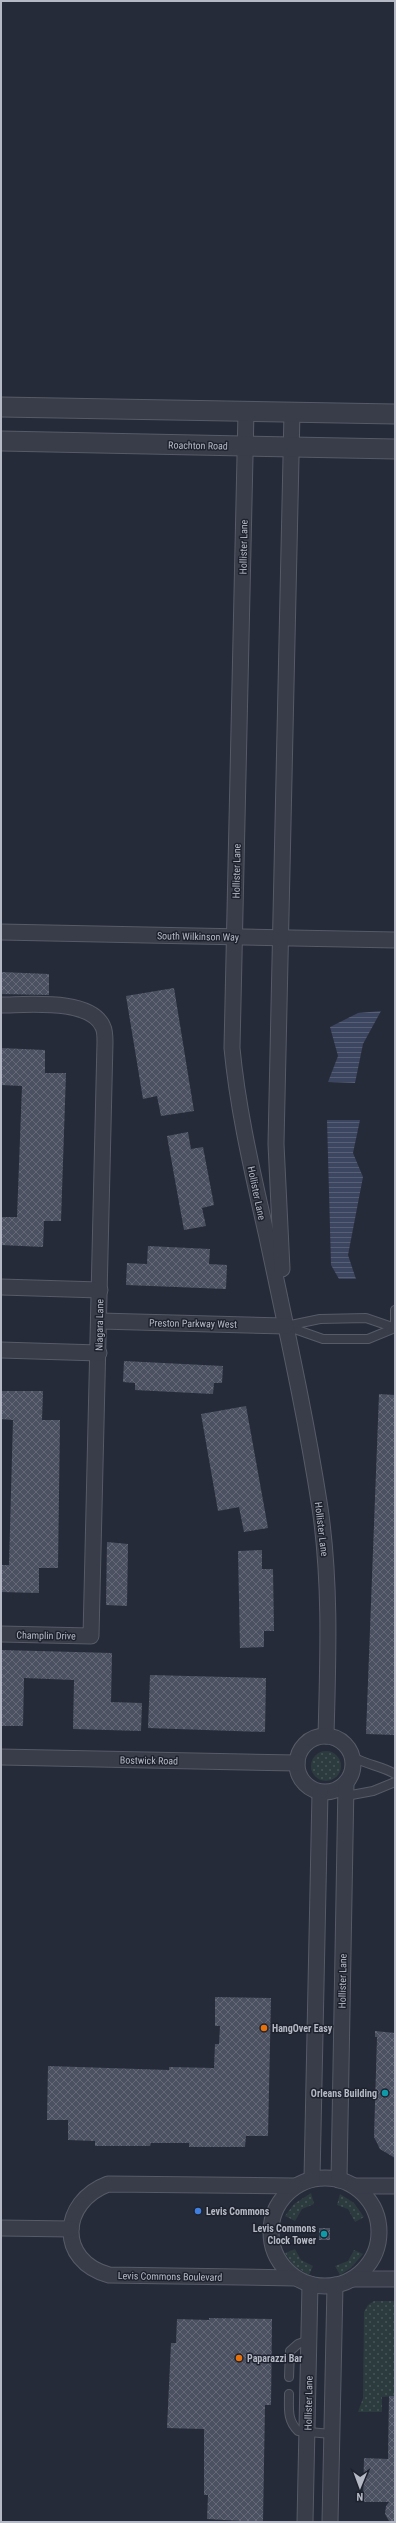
<svg xmlns="http://www.w3.org/2000/svg" width="396" height="2523" font-family="'Roboto Condensed',sans-serif">
  <style>
    .grass { fill: url(#grass-dots) }
    .water { fill: url(#water-rules) }
    .building { fill: url(#building-cross-hatch) }
    .lines { fill: none; stroke-linecap: round; stroke-linejoin: round }
    .service-casing { stroke: #575b68; stroke-width: 10 }
    .minor-casing { stroke: #575b68; stroke-width: 17 }
    .tertiary-casing { stroke: #575b68; stroke-width: 21 }
    .service { stroke: #393d4a; stroke-width: 8 }
    .minor { stroke: #393d4a; stroke-width: 15 }
    .tertiary { stroke: #393d4a; stroke-width: 19 }
    .food-dot { fill: #e8710a; stroke: #1e222f; stroke-width: 1.5 }
    .culture-dot { fill: #0f9aa8; stroke: #1e222f; stroke-width: 1.5 }
    .shop-dot { fill: #3f7fe0; stroke: #1e222f; stroke-width: 1.5 }
    .labels { text-anchor: middle; stroke-width: 3; stroke-linejoin: round; paint-order: stroke }
    .street-label { font-size: 10px; fill: #b5b8c5; stroke: #1e222f }
    .poi-label { font-size: 10px; font-weight: bold; fill: #b5b8c5; stroke: #1e222f; text-anchor: start }
  </style>
  <defs>
    <pattern id="grass-dots" width="8" height="8" patternUnits="userSpaceOnUse"><rect width="8" height="8" fill="#2c3b3e"/><path d="M2 2h.1M6 6h.1" fill="none" stroke="#485558" stroke-width="1.8" stroke-linecap="round"/></pattern>
    <pattern id="water-rules" width="6" height="5" patternUnits="userSpaceOnUse"><rect width="6" height="5" fill="#3d4660"/><path d="M0 2.5h6" fill="none" stroke="#575f75"/></pattern>
    <pattern id="building-cross-hatch" width="8" height="8" patternUnits="userSpaceOnUse"><rect width="8" height="8" fill="#4c5162"/><path d="M0 0l8 8M0 8l8-8" fill="none" stroke="#646877"/></pattern>
  </defs>
  <rect width="100%" height="100%" fill="#262b39"/>
  <g class="grass">
    <circle cx="326" cy="1766" r="15"/>
    <polygon points="311,2193 314,2204 302,2209 295,2221 285,2216 294,2204"/>
    <polygon points="340,2194 354,2203 364,2217 355,2222 348,2209 337,2205"/>
    <polygon points="295,2249 301,2260 313,2266 309,2275 293,2265 285,2253"/>
    <polygon points="354,2250 363,2254 351,2268 340,2275 335,2266 348,2261"/>
    <polygon points="374,2301 395,2301 395,2396 382,2397 382,2412 358,2412 363,2398 364,2312 368,2305"/>
  </g>
  <g class="water">
    <polygon points="381,1011 363,1044 355,1083 328,1082 338,1056 330,1027 358,1013"/>
    <polygon points="327,1120 360,1120 353,1153 363,1177 348,1255 356,1279 339,1279 331,1265"/>
  </g>
  <g class="building">
    <polygon points="1,972 49,974 49,995 1,994"/>
    <polygon points="174,988 194,1111 161,1116 157,1096 143,1099 126,996"/>
    <polygon points="1,1048 45,1050 45,1073 66,1073 61,1221 44,1221 43,1247 1,1245 1,1217 17,1217 22,1086 1,1085"/>
    <polygon points="188,1132 191,1149 203,1147 214,1205 202,1208 206,1226 184,1230 167,1136"/>
    <polygon points="148,1246 210,1249 209,1264 227,1265 226,1289 126,1285 127,1263 147,1264"/>
    <polygon points="124,1361 223,1366 222,1383 214,1383 213,1394 135,1390 135,1383 123,1382"/>
    <polygon points="1,1391 43,1391 42,1420 60,1420 58,1568 39,1568 39,1593 1,1592 1,1565 9,1565 13,1420 1,1419"/>
    <polygon points="379,1394 395,1395 395,1735 366,1734"/>
    <polygon points="246,1406 268,1528 244,1532 239,1507 218,1511 201,1414"/>
    <polygon points="107,1542 128,1544 127,1606 106,1605"/>
    <polygon points="262,1550 262,1569 273,1569 274,1631 264,1631 264,1647 240,1648 238,1551"/>
    <polygon points="1,1650 112,1653 111,1702 142,1703 141,1731 73,1729 74,1680 24,1678 23,1726 1,1726"/>
    <polygon points="150,1675 266,1678 265,1732 148,1728"/>
    <polygon points="215,1997 271,1998 268,2136 246,2136 245,2147 189,2147 189,2143 151,2143 150,2146 95,2146 95,2141 68,2140 68,2120 47,2120 48,2066 169,2070 169,2067 214,2068 215,2044 219,2044 220,2026 215,2026"/>
    <polygon points="375,2031 395,2033 395,2158 380,2149 374,2137 377,2037 375,2037"/>
    <rect x="319" y="2228" width="11" height="12"/>
    <polygon points="209,2318 272,2319 271,2405 265,2405 263,2522 207,2519 208,2495 204,2495 204,2429 167,2428 171,2343 176,2343 177,2319 209,2320"/>
    <polygon points="389,2396 395,2396 395,2522 389,2521 385,2514 386,2506 389,2502 363,2502 364,2458 388,2459"/>
  </g>
  <g class="lines">
    <g class="service-casing">
      <g id="service">
        <polyline points="286,1326 323,1339 368,1339 395,1328"/>
        <polyline points="286,1326 320,1319 366,1318 395,1328"/>
        <polyline points="395,1328 395,1310"/>
        <path d="M353,1757C367,1765 382,1766 395,1774"/>
        <polyline points="346,1796 373,1791 395,1782"/>
        <polyline points="289,2377 290,2351 298,2344 309,2340"/>
        <path d="M289,2394C289,2409 287,2420 298,2431L331,2434"/>
      </g>
    </g>
    <g class="minor-casing">
      <g id="minor">
        <path d="M246,411L232,1048C238,1112 253,1174 267,1237C286,1327 306,1417 320,1508C331,1584 328,1659 326,1736"/>
        <polyline points="1,932 395,940"/>
        <path d="M1,1005C27,1005 91,998 103,1027C105,1031 105,1038 105,1042L91,1636L1,1634"/>
        <polyline points="282,1269 276,1144 292,412"/>
        <polyline points="1,1287 100,1290"/>
        <polyline points="100,1321 286,1326"/>
        <polyline points="1,1350 99,1353"/>
        <circle cx="325" cy="1764" r="28"/>
        <polyline points="1,1757 297,1763"/>
        <circle cx="325" cy="2232" r="54"/>
        <polyline points="312,2179 320,1792"/>
        <polyline points="339,2180 346,1783"/>
        <path d="M295,2186L108,2184C60,2202 57,2261 109,2275L296,2278"/>
        <polyline points="354,2186 395,2186"/>
        <polyline points="1,2228 71,2229"/>
        <polyline points="352,2279 395,2279"/>
        <polyline points="305,2522 310,2284"/>
        <polyline points="330,2522 335,2285"/>
      </g>
    </g>
    <g class="tertiary-casing">
      <g id="tertiary">
        <polyline points="1,407 395,414"/>
        <polyline points="1,441 395,449"/>
      </g>
    </g>
    <use href="#service" class="service"/>
    <use href="#minor" class="minor"/>
    <use href="#tertiary" class="tertiary"/>
  </g>
  <g class="food-dot">
    <circle cx="264" cy="2028" r="4"/>
    <circle cx="239" cy="2358" r="4"/>
  </g>
  <g class="culture-dot">
    <circle cx="385" cy="2093" r="4"/>
    <circle cx="324" cy="2234" r="4"/>
  </g>
  <circle class="shop-dot" cx="198" cy="2211" r="4"/>
  <g class="labels">
    <g class="street-label">
      <text transform="translate(198 445) rotate(1)" y="4">Roachton Road</text>
      <text transform="translate(243 547) rotate(-89)" y="4">Hollister Lane</text>
      <text transform="translate(236 871) rotate(-89)" y="4">Hollister Lane</text>
      <text transform="translate(198 936) rotate(1)" y="4">South Wilkinson Way</text>
      <text transform="translate(257 1193) rotate(78)" y="4">Hollister Lane</text>
      <text transform="translate(193 1323) rotate(1)" y="4">Preston Parkway West</text>
      <text transform="translate(99 1325) rotate(-89)" y="4">Niagara Lane</text>
      <text transform="translate(322 1529) rotate(83)" y="4">Hollister Lane</text>
      <text transform="translate(46 1635) rotate(1)" y="4">Champlin Drive</text>
      <text transform="translate(149 1760) rotate(1)" y="4">Bostwick Road</text>
      <text transform="translate(342 1981) rotate(-89)" y="4">Hollister Lane</text>
      <text transform="translate(170 2276) rotate(1)" y="4">Levis Commons Boulevard</text>
      <text transform="translate(308 2403) rotate(-89)" y="4">Hollister Lane</text>
    </g>
    <g class="poi-label">
      <text x="272" y="2032">HangOver Easy</text>
      <text x="377" y="2097" text-anchor="end">Orleans Building</text>
      <text x="206" y="2215">Levis Commons</text>
      <text x="316" y="2232" text-anchor="end">Levis Commons<tspan x="316" dy="12">Clock Tower</tspan></text>
      <text x="247" y="2362">Paparazzi Bar</text>
    </g>
  </g>
  <rect width="396" height="2523" fill="none" stroke="#b5b8c5" stroke-width="4"/>
  <g transform="translate(360 2487) rotate(181)" stroke="#1e222f" stroke-width="3" paint-order="stroke">
  <path d="M0-3L7 15L0 10L-7 15Z" fill="#b5b8c5"/>
  <text y="-6" font-size="11" font-weight="bold" text-anchor="middle" fill="#b5b8c5">N</text>
  </g>
</svg>
